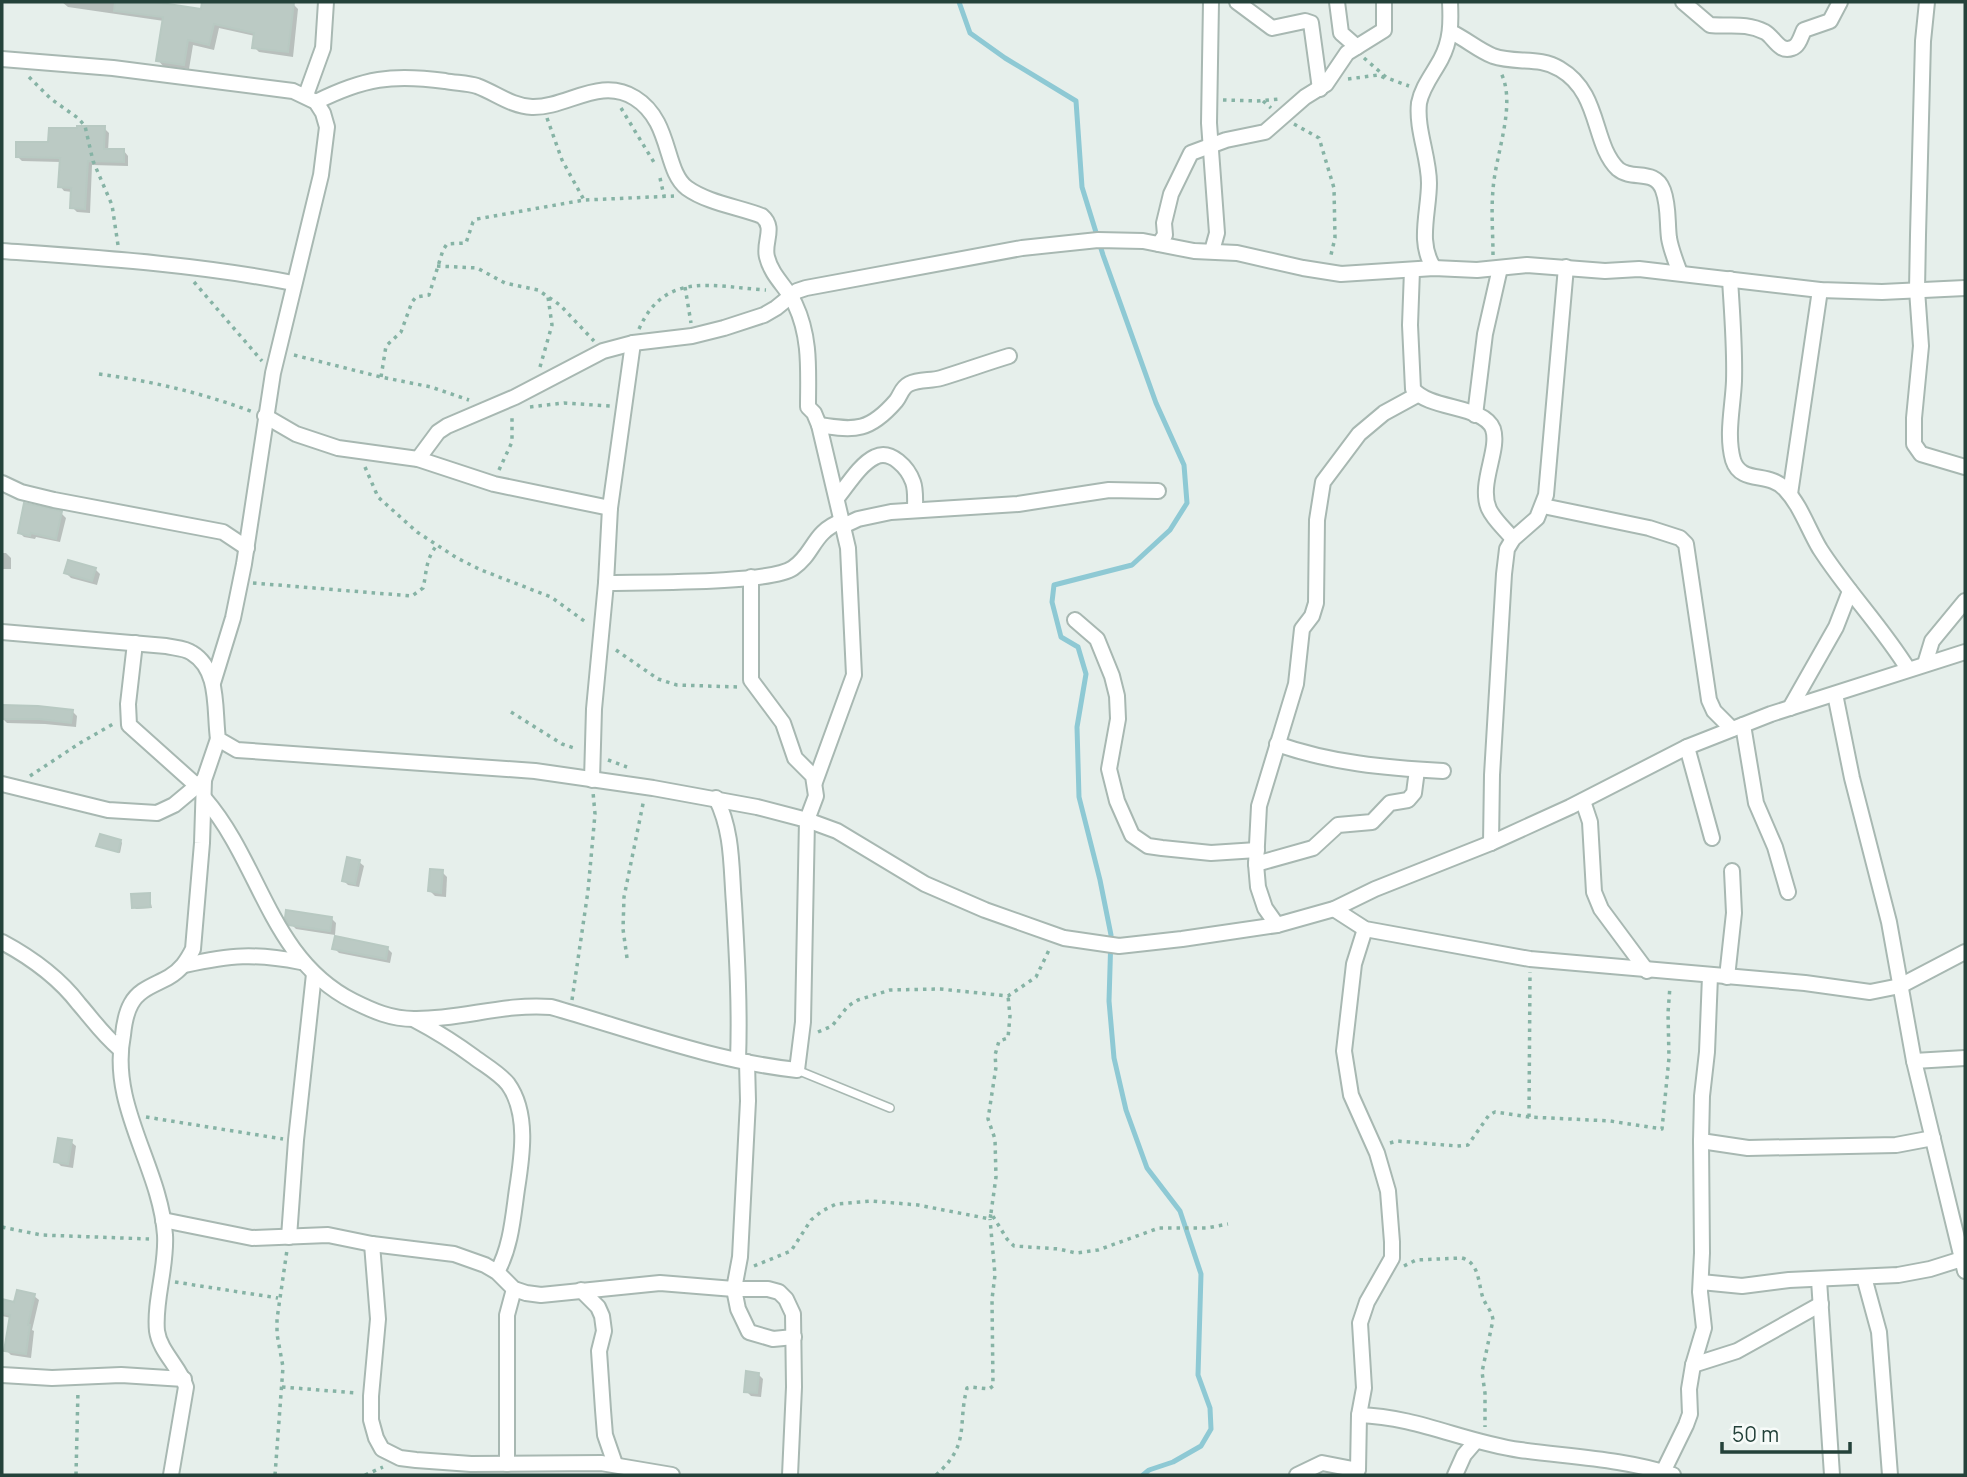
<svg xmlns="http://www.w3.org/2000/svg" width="1967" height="1477" font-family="Manrope,sans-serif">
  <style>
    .shadow { fill: #0003 }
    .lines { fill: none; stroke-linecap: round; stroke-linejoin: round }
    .stream { stroke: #8ec9d4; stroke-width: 5 }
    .building { fill: #bbcac4; stroke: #b8c9c2; stroke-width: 2 }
    .lane-casing { stroke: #a8b8b2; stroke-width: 10 }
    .street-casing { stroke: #a8b8b2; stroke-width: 18 }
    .path { stroke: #86b3a5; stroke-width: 3.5; stroke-dasharray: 3.5 5; stroke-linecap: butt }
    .lane { stroke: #fff; stroke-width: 7 }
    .street { stroke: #fff; stroke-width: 14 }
  </style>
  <rect width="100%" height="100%" fill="#e6efeb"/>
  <g class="shadow">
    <polygon points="62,2 159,2 158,4 203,11 204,2 293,4 298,9 293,57 259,52 254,47 255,36 219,28 214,50 193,45 189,69 163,66 158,60 164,21 68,7"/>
    <polygon points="104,128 109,133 108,151 124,151 128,156 128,166 92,165 90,213 77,212 72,207 72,192 64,191 60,186 61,162 22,161 17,156"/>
    <polygon points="61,513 66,518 60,542 36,537 35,539 24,537 19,532"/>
    <polygon points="2,553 6,553 11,558 11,569 2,569"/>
    <polygon points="95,569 100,574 97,585 71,578 66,573"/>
    <polygon points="72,711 77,716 76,727 45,724 7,723 3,719"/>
    <polygon points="121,841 122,843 120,853 98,846"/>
    <polygon points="359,862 364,866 359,887 348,885 343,880"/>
    <polygon points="442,872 447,877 446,897 435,896 430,891"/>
    <polygon points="149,895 152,908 136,909 134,907"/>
    <polygon points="331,918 336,923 335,935 296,929 291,924"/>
    <polygon points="334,948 387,948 392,953 390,963 339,953"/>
    <polygon points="71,1142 76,1146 73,1168 61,1166 56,1161"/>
    <polygon points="34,1296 39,1300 32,1330 34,1331 31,1358 11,1355 6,1350 11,1318 2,1316 2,1300 15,1304"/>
    <polygon points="758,1374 763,1379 761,1397 751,1396 746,1391"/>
  </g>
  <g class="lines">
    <polyline class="stream" points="959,2 970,33 1005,58 1076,101 1082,187 1103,255 1156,403 1184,465 1187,503 1170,530 1132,565 1054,585 1052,602 1061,637 1078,647 1086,674 1077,727 1079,797 1100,880 1111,935 1109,1001 1114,1058 1126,1110 1147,1168 1180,1211 1201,1274 1198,1375 1210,1408 1211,1429 1201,1446 1173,1462 1149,1470 1143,1475"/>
  </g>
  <g class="building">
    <polygon points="115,2 155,2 201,9 202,2 294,2 288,52 252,48 254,33 214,24 209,45 188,40 184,65 156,61 163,17 114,11"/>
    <polygon points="77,126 105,126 104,149 124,149 124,162 88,161 85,209 70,208 71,188 58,187 60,158 16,157 16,142 48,142 49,128 77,128"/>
    <polygon points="24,503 62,511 56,539 31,533 30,536 18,533"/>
    <polygon points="68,560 96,568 92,581 64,573"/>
    <polygon points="2,705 38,706 73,710 71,723 39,719 2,719"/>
    <polygon points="100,834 121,840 118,852 96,846"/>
    <polygon points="347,857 360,860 355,884 342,881"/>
    <polygon points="430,869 443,870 441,893 428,891"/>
    <polygon points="150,893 150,907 132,908 131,894"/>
    <polygon points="286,910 332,917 330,931 289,925 285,918"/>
    <polygon points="335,936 388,947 386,959 332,949"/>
    <polygon points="58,1138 72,1140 68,1164 54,1162"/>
    <polygon points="17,1290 35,1294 28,1325 30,1325 26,1354 4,1351 10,1315 2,1313 2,1299 14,1302"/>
    <polygon points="746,1371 759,1373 757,1393 744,1392"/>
  </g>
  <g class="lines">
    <g class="lane-casing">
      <polyline id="lane" points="797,1070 890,1108"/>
    </g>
    <g class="street-casing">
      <g id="street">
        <polyline points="1211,2 1209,123 1217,233 1212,251"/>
        <polyline points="1237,2 1272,28 1305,21 1311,23 1320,89"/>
        <polyline points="1337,2 1341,33 1357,47"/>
        <path d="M1683,2L1710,25C1729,27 1745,22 1765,32C1774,37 1779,53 1792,48C1799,46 1801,36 1804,30L1830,21L1840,2"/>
        <polyline points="1927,2 1923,41 1918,235 1917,290 1921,346 1914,418 1914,444 1921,454 1965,467"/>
        <path d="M1451,32C1466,39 1478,50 1493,56C1516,64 1539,56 1560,69C1601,93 1592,144 1618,169C1632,181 1655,168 1663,190C1669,206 1667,222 1669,238C1671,250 1676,262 1680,273"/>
        <polyline points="2,59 113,68 293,91 316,102 323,113 327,127 321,175 273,373 244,564 233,618 213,683"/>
        <polyline points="306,95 323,48 326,2"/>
        <path d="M316,102C364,78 392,74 445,81C455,83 468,83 477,86C496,93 511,106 532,107C567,108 600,76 635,98C672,121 664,171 687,188C708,203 739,207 762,216C776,228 763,242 767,257C772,277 787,287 795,304C811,338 808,371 808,407L814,413L819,425L848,548L854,675L815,782"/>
        <polyline points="1159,244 1165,235 1164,223 1171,194 1191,153 1226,140 1265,132 1305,97 1326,84 1347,53 1384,30 1384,2"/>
        <path d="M2,251C99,258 197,264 293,283"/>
        <path d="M1434,268C1417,243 1429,212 1429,183C1429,157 1416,129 1419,103C1422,87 1433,74 1441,59C1451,40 1451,23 1450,2"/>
        <path d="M1412,270L1410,325L1413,389C1429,410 1484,405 1493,429C1500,450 1478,484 1489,509C1494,520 1505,529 1513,539"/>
        <path d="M1730,279C1732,313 1735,347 1734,381C1733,407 1726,434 1733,460C1741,485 1769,471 1785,489C1801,506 1808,529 1820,549C1847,591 1882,627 1908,669"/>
        <polyline points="1475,415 1485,334 1500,268"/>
        <polyline points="265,416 296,434 338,448 418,459 494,484 610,508"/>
        <path d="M819,425C856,431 870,431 896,401C901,395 901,388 909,384C919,379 931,381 941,378C964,371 986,363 1009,356"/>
        <polyline points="418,459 438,432 447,426 515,397 603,351 633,343 692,336 724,328 764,315 776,308 797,291 806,288 1022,248 1098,240 1143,241 1194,251 1237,253 1303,268 1341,274 1434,268 1477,270 1527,265 1605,271 1639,269 1820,290 1882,292 1965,288"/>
        <polyline points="2,483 21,492 54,500 223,532 247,548"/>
        <polyline points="1790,494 1820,290"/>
        <path d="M837,498C847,486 860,464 875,457C891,449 908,468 913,482C916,490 915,501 915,510"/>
        <polyline points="1543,506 1649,528 1680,538 1686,544 1709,700 1714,711 1732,729"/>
        <polyline points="843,526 858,519 891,512 1018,504 1109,490 1158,491"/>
        <path d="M606,583C640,582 770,584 793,568C815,553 812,532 842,521"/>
        <polyline points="1075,620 1097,639 1112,676 1117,696 1118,719 1109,769 1117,801 1132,835 1148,846 1162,848 1211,853 1257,850"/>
        <path d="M2,632L166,646C174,648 185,648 192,653C220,670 214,710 218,739L237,750L535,771L653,788L757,807L807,820L837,831L925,884L985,910L1064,938L1119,946L1182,939L1277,925L1334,909L1375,889L1491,843L1570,807L1687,747L1771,714L1965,652"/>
        <polyline points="135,643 128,704 129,725 196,785"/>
        <polyline points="1925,664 1932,641 1965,601"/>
        <polyline points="1835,694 1852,778 1889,922 1914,1061 1965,1271"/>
        <polyline points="1790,708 1836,627 1850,591"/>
        <polyline points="1743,725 1756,803 1775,847 1788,892"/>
        <path d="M1277,744C1331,763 1386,768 1443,771"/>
        <polyline points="1687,747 1712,838"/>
        <polyline points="592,780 594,709 606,583 610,508 633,343"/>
        <polyline points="2,784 108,810 157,813 174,805 204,780"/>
        <path d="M716,798C733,832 731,867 734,904C737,956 740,1008 738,1060"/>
        <path d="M205,799C261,864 270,959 353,1001C373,1011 391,1019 414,1019C460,1020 504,1003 551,1007C632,1030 713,1061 797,1070L803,1022L807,820L816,796L813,776L795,758L783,723L751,680V577"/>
        <polyline points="1583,801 1590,822 1594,892 1601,909 1647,971"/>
        <polyline points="1491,843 1492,775 1504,574 1507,549 1513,539 1537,518 1546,495 1566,267"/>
        <polyline points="1256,864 1313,848 1338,825 1372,822 1390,803 1408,800 1414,793 1417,770"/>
        <polyline points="1334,909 1365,929 1530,959 1805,983 1870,992 1900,986 1965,952"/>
        <polyline points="1277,925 1265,908 1258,887 1256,864 1259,806 1296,684 1302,629 1312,616 1316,603 1317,520 1323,482 1359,434 1384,413 1417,395"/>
        <path d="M2,942C30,957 59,978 79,1004C93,1020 103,1035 120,1049"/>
        <path d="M185,965C231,955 254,953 301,962"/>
        <polyline points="1727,977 1734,913 1732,871"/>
        <path d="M415,1020C436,1031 455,1043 474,1057C486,1066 499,1073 508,1084C529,1113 522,1157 517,1189C513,1217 511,1247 497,1272"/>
        <polyline points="1914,1061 1965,1058"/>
        <polyline points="747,1062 748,1101 740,1257 734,1289 738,1309 749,1332 773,1339 794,1337"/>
        <polyline points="1701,1141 1748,1148 1896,1145 1933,1138"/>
        <polyline points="163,1220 252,1238 328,1235 372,1244 454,1254 485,1265 497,1272 514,1289 526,1293 541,1295 660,1283 734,1289 768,1289 779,1292 786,1299 793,1314 794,1387 790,1475"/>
        <polyline points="289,1237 296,1140 314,974"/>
        <polyline points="372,1244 378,1319 371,1396 371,1420 376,1438 382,1449 400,1458 416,1460 471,1464 601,1463 672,1475"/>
        <polyline points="1864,1277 1879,1332 1890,1475"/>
        <polyline points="1819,1280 1832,1475"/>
        <polyline points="1701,1282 1742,1286 1789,1280 1898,1275 1930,1269 1965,1258"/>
        <polyline points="581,1290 598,1307 602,1316 604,1331 599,1351 603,1410 605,1435 615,1464"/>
        <polyline points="1693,1365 1737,1351 1821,1304"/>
        <polyline points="2,1375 52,1378 121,1375 184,1379"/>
        <path d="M1359,1415C1418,1417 1464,1442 1520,1450C1571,1457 1625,1459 1673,1475"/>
        <polyline points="507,1464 507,1315 514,1289"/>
        <polyline points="1663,1472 1686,1425 1690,1414 1689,1389 1693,1365 1704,1328 1700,1292 1702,1253 1701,1141 1702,1096 1707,1052 1710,976"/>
        <path d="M171,1475L186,1387C180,1367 160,1352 157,1331C154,1301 167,1267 165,1235C160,1166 109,1106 123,1035C124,1025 126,1013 131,1004C139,989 155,985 169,977C181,970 187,961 193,949L202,843L204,780L218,739"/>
        <polyline points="1297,1475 1322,1463 1358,1470 1359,1415 1364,1388 1360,1323 1367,1302 1392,1258 1392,1242 1388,1191 1377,1153 1351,1095 1344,1051 1354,964 1365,929"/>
        <polyline points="1455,1475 1464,1455 1476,1441"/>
      </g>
    </g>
    <g class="path">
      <polyline points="1364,58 1387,78 1409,86"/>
      <polyline points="29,77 51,99 78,118 85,126 93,161 112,205 118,245"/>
      <polyline points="1348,79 1378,75 1385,78"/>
      <polyline points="1223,100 1257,101 1279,99"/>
      <polyline points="1263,101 1271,108"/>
      <polyline points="621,108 655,164"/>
      <polyline points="547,118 562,160 584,200"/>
      <polyline points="1294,124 1319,138 1334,188 1335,238 1330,259"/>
      <polyline points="660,178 664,196"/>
      <path d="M1493,255C1493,234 1491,211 1493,190C1495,155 1517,105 1501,73"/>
      <polyline points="437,266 477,268 505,283 538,290 560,305 594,341"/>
      <polyline points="194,282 262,361"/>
      <polyline points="685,287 691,323"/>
      <path d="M639,329C665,270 714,287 766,290"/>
      <polyline points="294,355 381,377 431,387 469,400"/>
      <polyline points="540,367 552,325 548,297"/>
      <path d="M99,374C151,381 203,393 253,412"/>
      <polyline points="381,377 386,346 401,332 412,302 416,297 429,295 443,250 447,244 466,243 473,222 477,219 584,200 674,196"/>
      <polyline points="530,407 564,403 610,406"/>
      <polyline points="365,467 378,497 417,532 457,558 481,570 551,597 587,623"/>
      <polyline points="499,470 512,442 512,414"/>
      <path d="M253,583L412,596L423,588C427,572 425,560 437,545"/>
      <polyline points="616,650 658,679 677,685 738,687"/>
      <polyline points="511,712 562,744 577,749"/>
      <polyline points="608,760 627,767"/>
      <polyline points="30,776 80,743 115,723"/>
      <polyline points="627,958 623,929 624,897 644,799"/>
      <polyline points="572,1000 588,891 595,814 593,792"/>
      <polyline points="818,1032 832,1026 848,1006 858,1000 890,990 940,989 1008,996 1036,977 1050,948"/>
      <polyline points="146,1117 283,1139"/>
      <polyline points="1529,1117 1530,972"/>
      <polyline points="1390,1143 1397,1141 1457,1146 1468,1145 1489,1115 1495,1112 1529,1117 1610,1121 1662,1129 1669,1058 1668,1013 1670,986"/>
      <polyline points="991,1213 996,1177 995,1139 988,1119 996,1067 995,1055 999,1041 1008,1038 1010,1016 1008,996"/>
      <polyline points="2,1227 41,1235 149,1239"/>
      <polyline points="754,1266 791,1251 811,1220 822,1211 836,1204 872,1201 918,1205 990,1219 991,1213 1007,1239 1014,1246 1059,1249 1076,1253 1098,1250 1159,1228 1207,1228 1228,1224"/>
      <path d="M1404,1266L1416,1260L1462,1258C1480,1263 1478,1284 1483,1298C1486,1306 1492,1311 1493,1320L1482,1372L1485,1393V1427"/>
      <polyline points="175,1282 278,1298"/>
      <polyline points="282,1387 357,1393"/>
      <polyline points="76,1475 78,1390"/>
      <polyline points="275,1475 283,1367 277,1334 277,1319 287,1250"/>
      <polyline points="365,1475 383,1467"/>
      <path d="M936,1475C971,1444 957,1426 967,1388L971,1387L989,1389L993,1386L992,1299L995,1275L990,1219"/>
    </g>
    <use href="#lane" class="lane"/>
    <use href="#street" class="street"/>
  </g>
  <rect width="1967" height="1477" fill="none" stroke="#24423a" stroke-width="7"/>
  <path d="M1722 1442v10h128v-10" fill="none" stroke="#24423a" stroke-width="3.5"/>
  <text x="1732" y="1442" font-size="21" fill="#24423a" stroke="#f7fbf9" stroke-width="5" paint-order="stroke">50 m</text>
</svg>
